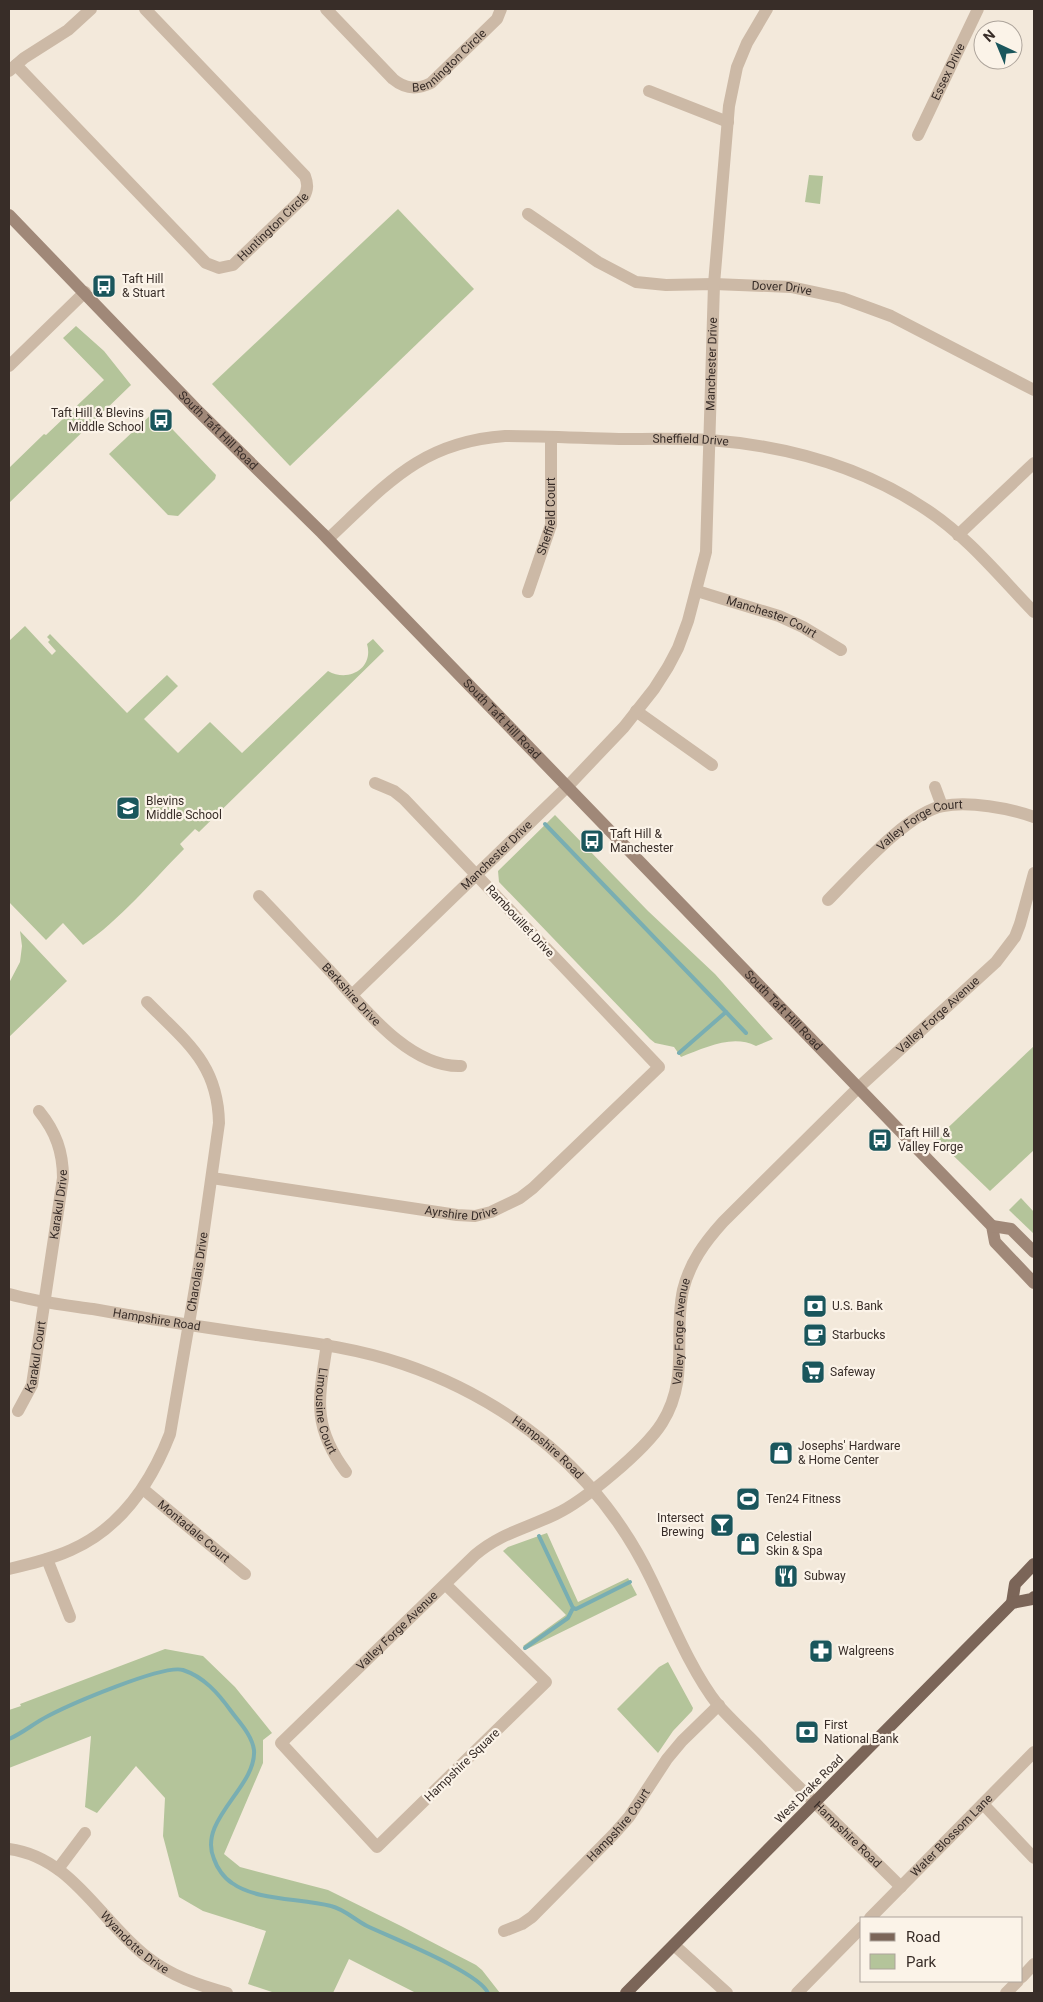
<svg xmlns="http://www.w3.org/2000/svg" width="1043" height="2002" font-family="Roboto,sans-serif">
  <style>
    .green { fill: #b4c49a }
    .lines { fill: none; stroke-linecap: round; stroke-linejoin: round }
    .stream { stroke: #79aeb2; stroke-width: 4 }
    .minor { stroke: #ccb9a6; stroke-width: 12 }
    .secondary { stroke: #a08878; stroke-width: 12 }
    .primary { stroke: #7b6558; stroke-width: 12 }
    .labels { text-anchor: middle; stroke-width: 4.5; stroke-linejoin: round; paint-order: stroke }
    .street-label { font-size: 12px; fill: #382d28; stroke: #fbf3e8 }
    .poi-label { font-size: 12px; fill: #382d28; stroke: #fbf3e8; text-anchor: start }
  </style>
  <rect width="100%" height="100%" fill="#f3e9db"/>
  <g class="green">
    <polygon points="809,175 823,176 820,204 805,202"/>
    <polygon points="398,209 474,289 290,466 212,384"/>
    <polygon points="76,326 104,351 131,385 9,503 9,468 44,434 46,435 104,380 63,338"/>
    <polygon points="155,411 216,475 215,479 178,516 168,515 109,454"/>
    <path d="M25,626L52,655L56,651L48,642L50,640L47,637L50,634L127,713L167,675L178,686L144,719L178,753L210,722L242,753L328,671C349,683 374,668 367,644L373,639L384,651L199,832L195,829L180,844L184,849C153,880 119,921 83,945L63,923L46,940L9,902V641Z"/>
    <path d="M555,815L648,911L715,974L773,1039L756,1046C732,1034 705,1048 681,1057L674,1047L655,1043L650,1039L499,882L498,871Z"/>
    <polygon points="20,931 67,981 9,1037 9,983 20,962 22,946"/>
    <polygon points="1034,1046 1034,1150 990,1191 936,1139"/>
    <polygon points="1021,1198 1034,1212 1034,1234 1009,1210"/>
    <polygon points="547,1533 578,1602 628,1578 637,1595 527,1649 523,1646 566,1615 503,1551 508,1547"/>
    <polygon points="165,1649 203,1656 235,1687 272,1733 263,1740 263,1763 224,1854 240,1867 328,1890 401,1926 476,1965 482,1970 500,1993 416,1993 349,1959 333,1993 275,1993 248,1984 266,1931 203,1911 179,1897 163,1836 165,1798 136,1766 97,1813 85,1807 91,1736 9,1768 9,1710 21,1706 20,1704"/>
    <polygon points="668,1662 693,1708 692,1711 673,1731 658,1753 617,1709 659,1667"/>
  </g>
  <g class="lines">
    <g class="stream">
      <polyline points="545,824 726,1012"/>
      <polyline points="679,1053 726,1012 746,1033"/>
      <polyline points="573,1608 576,1609 630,1582"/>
      <polyline points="525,1648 568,1618 573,1608 539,1536"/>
      <path d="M9,1739C23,1733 34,1723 48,1716C69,1705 163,1664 183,1670C204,1677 218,1693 231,1711C239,1722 252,1735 254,1750C257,1787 197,1820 214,1859C217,1868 224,1878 232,1883C257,1901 301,1898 331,1906C344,1909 355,1920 367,1926C392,1938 479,1972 488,1993"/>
    </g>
    <g class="minor">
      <path id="s1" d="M326,9L393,79C405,89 417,90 431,83L497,19L501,9"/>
      <path id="s2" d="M16,65L206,263L219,268L233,265L304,197C308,189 308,184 305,176L145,9"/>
      <polyline points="9,71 24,58 68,30 91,9"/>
      <polyline points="649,91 728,122"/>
      <path id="s3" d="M918,135L978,9"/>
      <path id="s4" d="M528,214L598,262L636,282L666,285L714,284L791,287L842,298L891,316L1034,390"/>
      <polyline points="9,366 85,292"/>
      <polyline points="958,535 1034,463"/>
      <path id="s5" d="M328,539C386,485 420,442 505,436C543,436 581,438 619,439C649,439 680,438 710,440C787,446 863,467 927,510C968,537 1000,577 1034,612"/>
      <path id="s6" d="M697,591L779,616L803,627L841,650"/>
      <path id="s7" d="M528,592L551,525V438"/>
      <polyline points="636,711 712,765"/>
      <polyline points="935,787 942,806"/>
      <path id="s8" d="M259,896C283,921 306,946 330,971C362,1006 409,1068 461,1066"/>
      <path id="s9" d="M828,900C854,874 908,812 943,806C969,801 1009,808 1034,817"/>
      <path id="s10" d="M352,995L567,787L624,727L654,689L668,667L678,648L688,621L706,552L714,284L729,106L737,67L747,43L767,9"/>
      <path id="s11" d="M212,1178L457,1215L475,1216L491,1212L520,1198L533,1188L659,1067L404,799L394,791L375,783"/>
      <path id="s12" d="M9,1294C36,1302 65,1305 93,1309C148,1319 202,1327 257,1335C307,1342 356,1348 403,1364C512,1401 601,1475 651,1579C670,1618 691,1671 718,1705C733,1722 751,1738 766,1754C810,1799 856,1842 901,1887"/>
      <path id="s13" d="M327,1344C319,1398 311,1425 346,1472"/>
      <path id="s14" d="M18,1411L32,1385L63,1178C63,1152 56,1132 39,1111"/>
      <path id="s15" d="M143,1489L245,1574"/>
      <polyline points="47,1559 70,1617"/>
      <path id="s16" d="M9,1569C30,1564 51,1559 71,1550C121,1528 151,1483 170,1434L199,1265L219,1123C218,1063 185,1041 147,1002"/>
      <path id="s17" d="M445,1584L546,1682L377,1847L281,1743L475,1555C501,1533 525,1529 556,1514C584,1501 645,1450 662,1423C690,1378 673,1337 683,1290C690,1262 705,1242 723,1222L858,1088L996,962L1015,937L1020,924L1034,873"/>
      <polyline points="983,1804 1034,1858"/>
      <path id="s18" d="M9,1849C72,1857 101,1922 147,1957C171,1976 198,1985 227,1993"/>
      <polyline points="58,1869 85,1833"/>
      <path id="s19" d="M870,1918L1034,1752"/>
      <path id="s20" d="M504,1931L522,1924L532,1917L614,1834L629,1817L667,1759L682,1741L719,1705"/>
      <polyline points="674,1945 727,1993"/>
      <polyline points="1022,1977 1034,1964"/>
      <polyline points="797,1993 862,1927"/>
      <polyline points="1006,1993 1018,1981"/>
    </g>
    <g class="secondary">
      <path id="s21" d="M9,215L195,408L322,533L992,1226L995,1242L1034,1283"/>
      <polyline points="992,1226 1011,1229 1034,1252"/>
    </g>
    <g class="primary">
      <polyline points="1012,1603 1015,1584 1034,1564"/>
      <polyline points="626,1993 1012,1603 1032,1599 1034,1597"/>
    </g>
  </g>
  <defs>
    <g id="bus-square" transform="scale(1.25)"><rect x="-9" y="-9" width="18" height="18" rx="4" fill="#1a565c" stroke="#fbf3e8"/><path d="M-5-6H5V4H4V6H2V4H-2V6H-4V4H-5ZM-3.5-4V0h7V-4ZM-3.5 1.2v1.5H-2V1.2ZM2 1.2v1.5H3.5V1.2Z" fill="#fff"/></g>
    <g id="school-square" transform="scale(1.25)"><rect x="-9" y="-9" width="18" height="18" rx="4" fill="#1a565c" stroke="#fbf3e8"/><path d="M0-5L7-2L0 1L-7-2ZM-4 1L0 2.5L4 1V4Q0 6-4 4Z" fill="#fff"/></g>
    <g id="bank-square" transform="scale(1.25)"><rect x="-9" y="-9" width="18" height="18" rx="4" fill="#1a565c" stroke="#fbf3e8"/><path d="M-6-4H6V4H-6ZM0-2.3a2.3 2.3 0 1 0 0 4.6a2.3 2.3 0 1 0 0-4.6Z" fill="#fff"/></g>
    <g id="cafe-square" transform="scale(1.25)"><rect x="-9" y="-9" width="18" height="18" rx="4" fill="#1a565c" stroke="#fbf3e8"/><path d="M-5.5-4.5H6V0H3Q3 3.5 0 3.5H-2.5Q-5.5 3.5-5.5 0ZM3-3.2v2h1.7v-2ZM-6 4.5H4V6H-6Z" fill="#fff"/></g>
    <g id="supermarket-square" transform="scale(1.25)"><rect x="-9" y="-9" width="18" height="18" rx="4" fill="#1a565c" stroke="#fbf3e8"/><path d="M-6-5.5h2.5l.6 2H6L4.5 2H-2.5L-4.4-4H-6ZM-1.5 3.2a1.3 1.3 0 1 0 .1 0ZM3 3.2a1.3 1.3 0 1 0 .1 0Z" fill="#fff"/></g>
    <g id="shop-square" transform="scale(1.25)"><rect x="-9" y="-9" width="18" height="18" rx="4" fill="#1a565c" stroke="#fbf3e8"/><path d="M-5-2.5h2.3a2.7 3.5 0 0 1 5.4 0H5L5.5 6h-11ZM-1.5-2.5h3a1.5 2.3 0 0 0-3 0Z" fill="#fff"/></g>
    <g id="stadium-square" transform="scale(1.25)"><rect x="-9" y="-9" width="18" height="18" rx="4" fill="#1a565c" stroke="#fbf3e8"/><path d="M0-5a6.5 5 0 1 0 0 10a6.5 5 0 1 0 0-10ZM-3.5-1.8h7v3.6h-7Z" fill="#fff"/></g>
    <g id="bar-square" transform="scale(1.25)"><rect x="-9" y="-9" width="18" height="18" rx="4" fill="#1a565c" stroke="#fbf3e8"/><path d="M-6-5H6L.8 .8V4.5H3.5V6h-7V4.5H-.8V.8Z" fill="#fff"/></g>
    <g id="restaurant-square" transform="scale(1.25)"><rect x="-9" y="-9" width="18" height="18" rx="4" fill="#1a565c" stroke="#fbf3e8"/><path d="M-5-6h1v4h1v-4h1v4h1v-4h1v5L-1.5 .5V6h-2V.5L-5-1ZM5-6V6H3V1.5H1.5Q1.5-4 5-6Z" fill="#fff"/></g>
    <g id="pharmacy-square" transform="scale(1.25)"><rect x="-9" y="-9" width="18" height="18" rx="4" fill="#1a565c" stroke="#fbf3e8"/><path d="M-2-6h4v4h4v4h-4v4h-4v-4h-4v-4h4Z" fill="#fff"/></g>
  </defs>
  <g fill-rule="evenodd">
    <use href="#bus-square" x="104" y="286"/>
    <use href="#bus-square" x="161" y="420"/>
    <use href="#school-square" x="128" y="808"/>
    <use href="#bus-square" x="592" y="841"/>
    <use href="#bus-square" x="880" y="1140"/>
    <use href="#bank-square" x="815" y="1306"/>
    <use href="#cafe-square" x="815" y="1335"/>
    <use href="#supermarket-square" x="813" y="1372"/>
    <use href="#shop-square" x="781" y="1453"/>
    <use href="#stadium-square" x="748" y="1499"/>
    <use href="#bar-square" x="722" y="1525"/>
    <use href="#shop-square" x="748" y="1544"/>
    <use href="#restaurant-square" x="786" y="1576"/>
    <use href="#pharmacy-square" x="821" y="1651"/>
    <use href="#bank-square" x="807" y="1732"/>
  </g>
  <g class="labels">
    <g class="street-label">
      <text dy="4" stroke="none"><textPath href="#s1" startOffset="165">Bennington Circle</textPath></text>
      <text dy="4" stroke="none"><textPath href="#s3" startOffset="70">Essex Drive</textPath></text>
      <text dy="4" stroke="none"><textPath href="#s2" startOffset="358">Huntington Circle</textPath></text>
      <text dy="4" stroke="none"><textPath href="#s4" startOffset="274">Dover Drive</textPath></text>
      <text dy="4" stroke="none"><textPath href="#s10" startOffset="766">Manchester Drive</textPath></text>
      <text dy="4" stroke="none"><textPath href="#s21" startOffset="300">South Taft Hill Road</textPath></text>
      <text dy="4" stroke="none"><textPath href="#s5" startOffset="396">Sheffield Drive</textPath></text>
      <text dy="4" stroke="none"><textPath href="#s7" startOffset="79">Sheffield Court</textPath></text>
      <text dy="4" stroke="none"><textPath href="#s6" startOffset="79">Manchester Court</textPath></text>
      <text dy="4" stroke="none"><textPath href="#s21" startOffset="705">South Taft Hill Road</textPath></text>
      <text dy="4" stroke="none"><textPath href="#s9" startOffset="121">Valley Forge Court</textPath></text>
      <text dy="4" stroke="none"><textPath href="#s10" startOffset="201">Manchester Drive</textPath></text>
      <text transform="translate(520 921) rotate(47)" y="4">Rambouillet Drive</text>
      <text dy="4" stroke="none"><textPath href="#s8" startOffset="135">Berkshire Drive</textPath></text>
      <text dy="4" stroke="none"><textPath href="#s21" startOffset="1110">South Taft Hill Road</textPath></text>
      <text dy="4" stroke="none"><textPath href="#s17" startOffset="1535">Valley Forge Avenue</textPath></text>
      <text dy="4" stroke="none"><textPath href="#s14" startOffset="212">Karakul Drive</textPath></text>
      <text dy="4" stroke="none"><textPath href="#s11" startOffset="252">Ayrshire Drive</textPath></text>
      <text dy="4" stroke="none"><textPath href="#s16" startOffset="386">Charolais Drive</textPath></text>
      <text dy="4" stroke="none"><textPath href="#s12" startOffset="150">Hampshire Road</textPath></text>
      <text dy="4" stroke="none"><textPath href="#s17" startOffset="1115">Valley Forge Avenue</textPath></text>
      <text dy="4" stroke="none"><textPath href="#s14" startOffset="58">Karakul Court</textPath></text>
      <text dy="4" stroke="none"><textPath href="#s13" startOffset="68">Limousine Court</textPath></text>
      <text dy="4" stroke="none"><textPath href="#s12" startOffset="569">Hampshire Road</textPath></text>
      <text dy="4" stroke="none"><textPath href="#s15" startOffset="66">Montadale Court</textPath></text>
      <text dy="4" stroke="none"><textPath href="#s17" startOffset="680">Valley Forge Avenue</textPath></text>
      <text transform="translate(462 1765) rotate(-44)" y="4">Hampshire Square</text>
      <text transform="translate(809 1789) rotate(-45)" y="4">West Drake Road</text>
      <text dy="4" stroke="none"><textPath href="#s20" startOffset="158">Hampshire Court</textPath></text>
      <text dy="4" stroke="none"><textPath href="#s12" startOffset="1064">Hampshire Road</textPath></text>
      <text dy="4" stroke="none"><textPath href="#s19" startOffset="116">Water Blossom Lane</textPath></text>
      <text dy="4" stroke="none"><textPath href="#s18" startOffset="160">Wyandotte Drive</textPath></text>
    </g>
    <g class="poi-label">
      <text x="122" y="283">Taft Hill<tspan x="122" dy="14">&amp; Stuart</tspan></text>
      <text x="144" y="417" text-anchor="end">Taft Hill &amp; Blevins<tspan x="144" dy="14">Middle School</tspan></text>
      <text x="146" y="805">Blevins<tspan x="146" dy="14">Middle School</tspan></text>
      <text x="610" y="838">Taft Hill &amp;<tspan x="610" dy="14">Manchester</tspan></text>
      <text x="898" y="1137">Taft Hill &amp;<tspan x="898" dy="14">Valley Forge</tspan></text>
      <text x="832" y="1310">U.S. Bank</text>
      <text x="832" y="1339">Starbucks</text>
      <text x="830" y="1376">Safeway</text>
      <text x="798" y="1450">Josephs' Hardware<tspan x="798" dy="14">&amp; Home Center</tspan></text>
      <text x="766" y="1503">Ten24 Fitness</text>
      <text x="704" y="1522" text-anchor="end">Intersect<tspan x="704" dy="14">Brewing</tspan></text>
      <text x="766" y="1541">Celestial<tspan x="766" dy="14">Skin &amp; Spa</tspan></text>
      <text x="804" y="1580">Subway</text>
      <text x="838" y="1655">Walgreens</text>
      <text x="824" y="1729">First<tspan x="824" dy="14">National Bank</tspan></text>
    </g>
  </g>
  <rect width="1043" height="2002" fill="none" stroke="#382d28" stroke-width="20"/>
  <rect x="860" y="1917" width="162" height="65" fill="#fbf3e8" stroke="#ada49b"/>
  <rect x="870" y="1933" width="25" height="8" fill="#7b6558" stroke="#ada49b"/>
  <text x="906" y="1942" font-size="15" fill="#382d28">Road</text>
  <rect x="870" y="1954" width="25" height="15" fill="#b4c49a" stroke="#ada49b"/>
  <text x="906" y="1967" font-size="15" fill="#382d28">Park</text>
  <g transform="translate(998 45) rotate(316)"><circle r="24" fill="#fbf3e8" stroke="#ada49b"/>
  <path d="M0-4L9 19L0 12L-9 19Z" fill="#1a565c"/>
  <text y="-8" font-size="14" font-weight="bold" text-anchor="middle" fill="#382d28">N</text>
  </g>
</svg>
